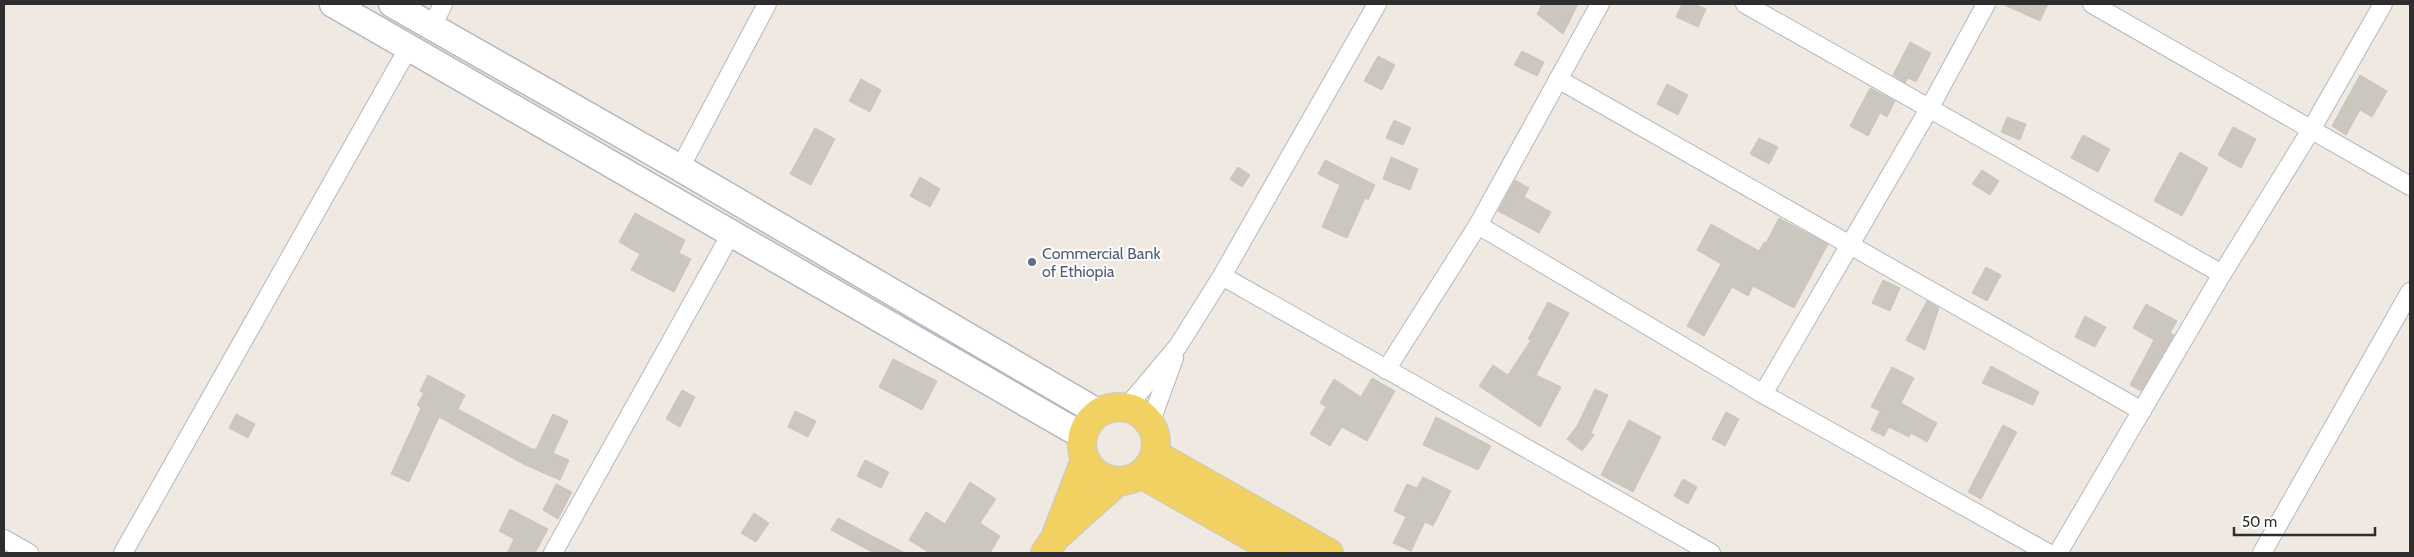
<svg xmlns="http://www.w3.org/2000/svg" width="2414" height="557" font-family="Cabin,sans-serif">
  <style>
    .building { fill: #cbc7bf; stroke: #cbc5ba }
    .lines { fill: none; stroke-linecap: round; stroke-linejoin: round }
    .minor-casing { stroke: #b4b7c1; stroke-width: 20 }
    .secondary-casing { stroke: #b4b7c1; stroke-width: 29 }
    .primary-casing { stroke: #c9c9c9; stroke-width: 30 }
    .minor { stroke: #fff; stroke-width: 18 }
    .secondary { stroke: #fff; stroke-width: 26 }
    .primary { stroke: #f2d163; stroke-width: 28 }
    .service-dot { fill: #5c6f8a; stroke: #fff; stroke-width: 2 }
    .labels { text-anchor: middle; stroke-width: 4; stroke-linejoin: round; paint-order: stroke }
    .service-label { font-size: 16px; fill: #4e5e75; stroke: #fff; text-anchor: start }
  </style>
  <rect width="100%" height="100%" fill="#efe9e1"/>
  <g class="building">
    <polygon points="1542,4 1578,4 1563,34 1537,14"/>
    <polygon points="1682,4 1694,4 1706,9 1698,27 1676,17"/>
    <polygon points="2002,4 2048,4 2040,21"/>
    <polygon points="1910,42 1931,53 1916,82 1908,78 1905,83 1893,75"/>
    <polygon points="1522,51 1544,62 1537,76 1514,65"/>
    <polygon points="1378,56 1395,65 1382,90 1364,81"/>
    <polygon points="2360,75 2387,91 2372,117 2360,110 2346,135 2332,126"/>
    <polygon points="861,79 881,90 870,112 849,101"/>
    <polygon points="1667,84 1688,95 1678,115 1657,104"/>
    <polygon points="1870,88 1895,101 1887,117 1880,113 1868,136 1850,126"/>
    <polygon points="2007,117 2026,124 2020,140 2001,132"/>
    <polygon points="1394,120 1411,128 1403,145 1386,138"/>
    <polygon points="2233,127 2256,139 2241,168 2218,155"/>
    <polygon points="815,128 835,139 811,185 790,174"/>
    <polygon points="2083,135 2110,149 2098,172 2071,158"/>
    <polygon points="1759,138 1778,147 1769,164 1750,154"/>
    <polygon points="2180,152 2208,168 2182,216 2154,201"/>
    <polygon points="1391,157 1418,169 1410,190 1383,179"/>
    <polygon points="1325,160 1375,185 1368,200 1365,198 1347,238 1322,227 1340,185 1318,174"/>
    <polygon points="1238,167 1250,175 1242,187 1230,179"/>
    <polygon points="1982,170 1999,181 1990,195 1972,184"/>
    <polygon points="920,177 940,189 930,207 910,196"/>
    <polygon points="1515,180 1529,188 1524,197 1551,212 1539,233 1498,211"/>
    <polygon points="635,213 685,240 679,253 691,259 674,292 631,270 640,254 619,242"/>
    <polygon points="1779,218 1828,244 1794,308 1753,286 1748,296 1732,287 1704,336 1687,326 1721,264 1697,250 1711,224 1759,251 1764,242 1766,243"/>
    <polygon points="1986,267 2001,275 1987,301 1972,293"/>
    <polygon points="1883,280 1900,288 1890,311 1872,303"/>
    <polygon points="1927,301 1939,308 1925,350 1906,340"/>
    <polygon points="1548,302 1569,313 1536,375 1561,387 1540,427 1479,386 1493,365 1508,375 1531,340 1528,339"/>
    <polygon points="2146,304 2177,321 2170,333 2174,335 2141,391 2130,385 2154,340 2133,328"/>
    <polygon points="2085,316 2106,327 2095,347 2075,337"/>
    <polygon points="893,359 937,381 922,410 879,387"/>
    <polygon points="1991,366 2039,392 2033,405 1982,383"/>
    <polygon points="1892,367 1914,378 1901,403 1937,423 1927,442 1911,433 1909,437 1889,427 1884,436 1871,430 1880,411 1871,407"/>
    <polygon points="428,375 465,395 458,409 532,449 536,449 553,414 568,421 553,453 569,460 560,480 525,465 439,417 409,482 391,474 421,408 417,405 424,393 420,391"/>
    <polygon points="1372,378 1395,391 1367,441 1342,427 1330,446 1310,434 1326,407 1320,403 1334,379 1361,397"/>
    <polygon points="1595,389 1608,395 1591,433 1594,435 1582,451 1567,439 1577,426"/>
    <polygon points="682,390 695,397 680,427 666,419"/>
    <polygon points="795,411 816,421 808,437 788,427"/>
    <polygon points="1726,412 1739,419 1725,446 1712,439"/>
    <polygon points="236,414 255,424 248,438 229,428"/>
    <polygon points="1436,417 1491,446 1478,470 1423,445"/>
    <polygon points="1629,420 1661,437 1633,492 1601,475"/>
    <polygon points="2003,425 2017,432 1981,499 1968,492"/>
    <polygon points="865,460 889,472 881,488 857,476"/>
    <polygon points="1423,477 1451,491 1433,526 1425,522 1411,551 1393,543 1406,517 1394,511 1407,484 1417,488"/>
    <polygon points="1683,479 1697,487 1688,504 1674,496"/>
    <polygon points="970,482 996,499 980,523 1000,536 990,553 930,553 909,540 926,512 945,524"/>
    <polygon points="556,484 572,492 558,519 543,510"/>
    <polygon points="510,509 548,529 535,553 507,553 514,539 499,531"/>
    <polygon points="754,513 769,523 756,542 741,533"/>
    <polygon points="838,518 905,553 874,553 831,530"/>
  </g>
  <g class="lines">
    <g class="minor-casing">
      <g id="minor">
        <polyline points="1745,4 2222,274"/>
        <polyline points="2092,4 2410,186"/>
        <polyline points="432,27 443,4"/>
        <polyline points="1558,79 2142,411"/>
        <polyline points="680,168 767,4"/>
        <polyline points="1478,225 1763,394 2048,553"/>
        <polyline points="1222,276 1711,553"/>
        <polyline points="1386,370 1478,225 1600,4"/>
        <polyline points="1763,394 1929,109 1986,4"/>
        <polyline points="1126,408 1178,346 1222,276 1377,4"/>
        <polyline points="1150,424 1174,358"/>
        <polyline points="4,539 29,553"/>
        <polyline points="123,553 409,47"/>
        <polyline points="553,553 732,232"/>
        <polyline points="2058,553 2222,274 2311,130 2383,4"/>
        <polyline points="2262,553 2410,292"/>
      </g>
    </g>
    <g class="secondary-casing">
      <g id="secondary">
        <polyline points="333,4 1083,436"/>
        <polyline points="392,4 680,168 1099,413"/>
      </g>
    </g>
    <g class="primary-casing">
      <g id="primary">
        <circle cx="1119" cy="444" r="37"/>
        <polyline points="1155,454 1329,553"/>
        <polyline points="1141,474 1280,553"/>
        <polyline points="1059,534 1118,481"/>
        <polyline points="1045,553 1055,538 1085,460"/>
      </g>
    </g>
    <use href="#minor" class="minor"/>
    <use href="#secondary" class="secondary"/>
    <use href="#primary" class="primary"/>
  </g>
  <circle class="service-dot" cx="1032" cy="262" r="5"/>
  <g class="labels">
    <g class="service-label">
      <text x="1042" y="259">Commercial Bank<tspan x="1042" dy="18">of Ethiopia</tspan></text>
    </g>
  </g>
  <rect width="2414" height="557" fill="none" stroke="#2e2e2e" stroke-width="10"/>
  <path d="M2234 527v8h141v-8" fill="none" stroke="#2e2e2e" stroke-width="2.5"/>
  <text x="2242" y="527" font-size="15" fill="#2e2e2e" stroke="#ffffff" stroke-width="4" paint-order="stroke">50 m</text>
</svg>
